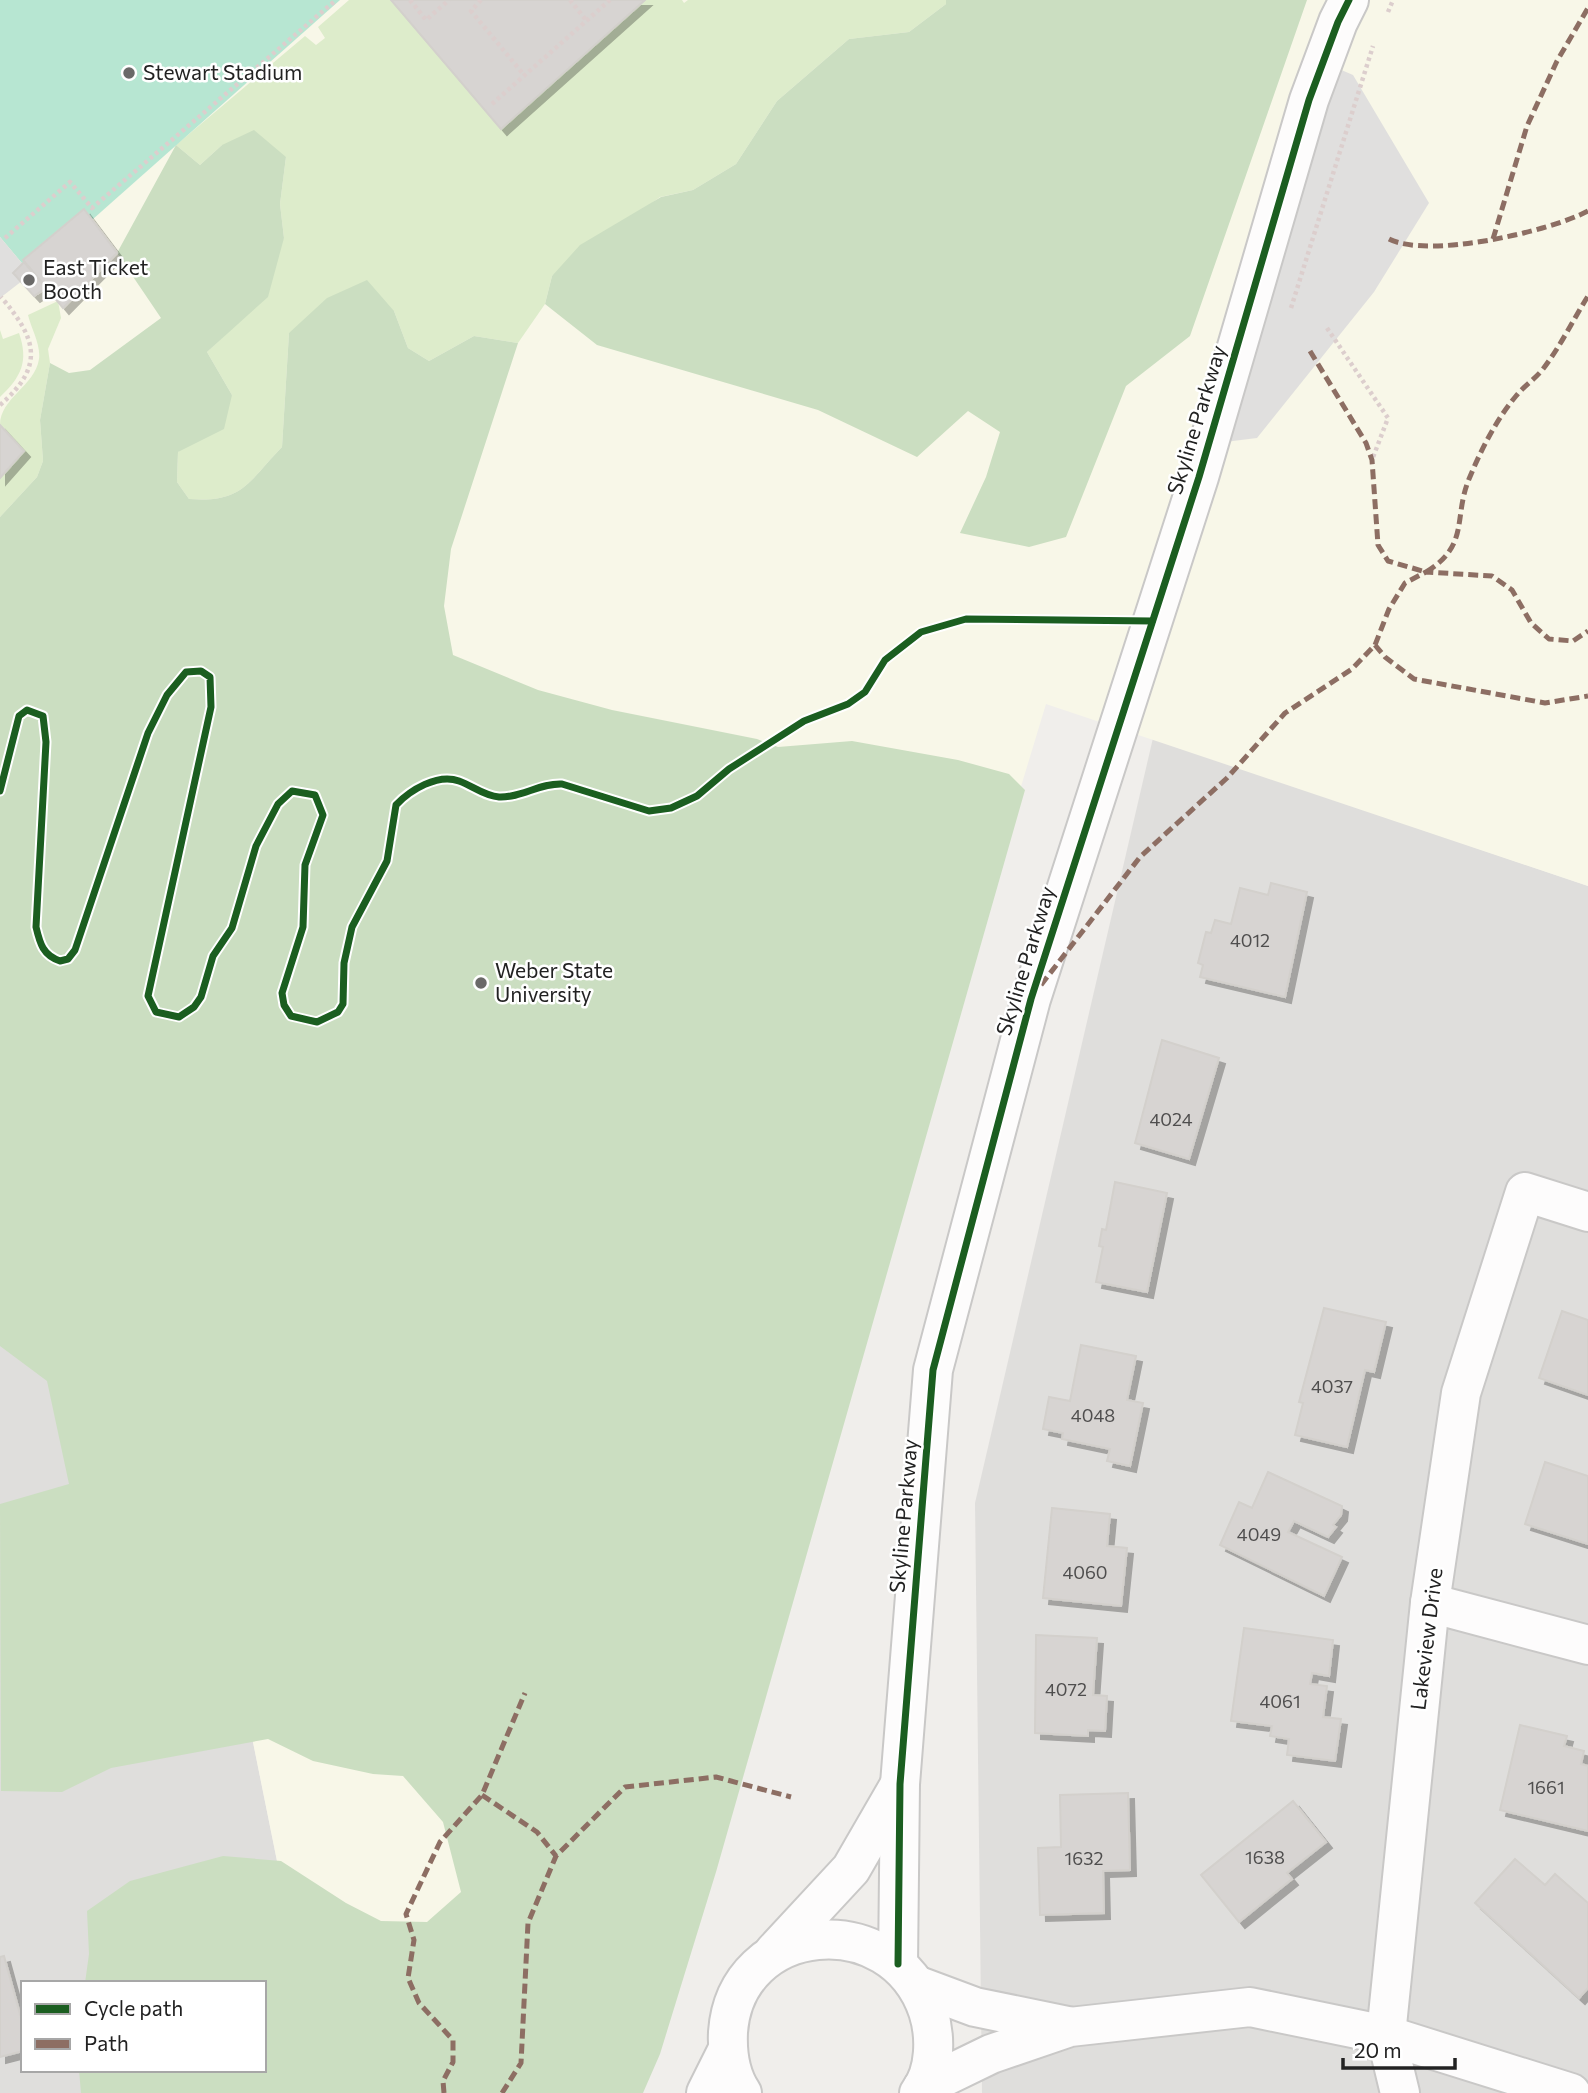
<svg xmlns="http://www.w3.org/2000/svg" width="1588" height="2093" font-family="Commissioner,sans-serif">
  <style>
    .residential { fill: #dfdedc }
    .education { fill: #f8f7e8 }
    .grass { fill: #ddeccb }
    .forest { fill: #cbdec1 }
    .pitch { fill: #b7e6d2 }
    .parking { fill: #e0dfde }
    .building { fill: #d7d4d2; stroke: #d3d0cc; stroke-width: 2; filter: url(#shadow) }
    .lines { fill: none; stroke-linecap: round; stroke-linejoin: round }
    .minor-casing { stroke: #c9c8c7; stroke-width: 42 }
    .path { stroke: #dccecd; stroke-width: 4.5; stroke-dasharray: 3.5 3.5; stroke-linecap: butt }
    .minor { stroke: #fdfcfc; stroke-width: 38 }
    .quiet { stroke: #8d6e63; stroke-width: 5; stroke-dasharray: 10 5; stroke-linecap: butt }
    .cycleway-casing { stroke: #fff; stroke-width: 11 }
    .cycleway { stroke: #1b5e20; stroke-width: 7 }
    .poi-dot { fill: #6a6968; stroke: #fff; stroke-width: 2.5 }
    .labels { text-anchor: middle; stroke-width: 5; stroke-linejoin: round; paint-order: stroke }
    .number-label { font-size: 18px; fill: #4f4e4e }
    .poi-label { font-size: 21px; fill: #222; stroke: #fff; text-anchor: start }
    .street-label { font-size: 21px; fill: #222; stroke: #fff }
  </style>
  <defs>
    <filter id="shadow"><feDropShadow dx="6" dy="6" stdDeviation="0" flood-color="#0004"/></filter>
  </defs>
  <rect width="100%" height="100%" fill="#f0eeeb"/>
  <g class="residential">
    <polygon points="1153,738 1588,886 1588,2093 982,2093 975,1503"/>
    <polygon points="0,1080 127,1118 277,1861 249,1983 23,1983 23,2070 239,2070 238,2093 0,2093"/>
  </g>
  <polygon class="education" points="0,0 1588,0 1588,886 1046,704 625,2093 264,2070 264,1983 277,1861 127,1119 0,1080"/>
  <g class="grass">
    <path d="M349,0H391L501,129L645,0H682L684,3L688,0H946V4L909,32L849,39L777,101L736,164L693,190L660,197L552,276L545,304L518,343L474,336L429,361L408,348L394,311L289,333L282,447C248,482 243,503 189,499L177,482L178,452L232,395L207,352L224,336L284,238L280,204L286,157L222,145L200,165L176,145L305,36L316,45L325,38L318,27Z"/>
    <path d="M58,301L61,318L48,349L50,363L40,420L43,461L37,477L0,517V478L24,451L0,425C0,398 35,386 39,359C41,345 31,328 28,315Z"/>
    <path d="M0,330L3,339L19,333C29,362 21,377 0,397Z"/>
  </g>
  <g class="forest">
    <polygon points="946,0 1307,0 1190,336 1126,386 1066,537 1029,547 960,533 986,477 1000,432 968,411 917,457 818,410 597,345 545,304 552,276 580,245 661,197 693,190 736,164 777,101 849,39 909,32 946,4"/>
    <path d="M254,130L286,157L280,204L284,238L268,297L207,352L232,395L224,429L178,452L177,482L189,499C243,503 248,482 282,447L289,333L327,298L367,280L394,311L408,348L429,361L474,336L518,343L451,549L444,606L453,655L538,690L612,710L757,739L778,747L852,741L958,760L1009,774L1025,790L716,1872L660,2054L643,2093H81L79,2070H264V1983H85L89,1954L87,1911L130,1881L223,1856L281,1861L346,1903L381,1921L427,1922L461,1892L443,1822L403,1776L373,1774L313,1761L268,1739L111,1768L62,1792L1,1791L0,1504L69,1484L47,1381L0,1346V517L37,477L43,461L40,420L50,363L69,373L90,370L161,318L117,253L176,145L200,165L222,145Z"/>
  </g>
  <polygon class="pitch" points="0,0 340,0 31,274 0,237"/>
  <g class="parking">
    <polygon points="1323,62 1353,75 1429,203 1374,292 1257,438 1209,444"/>
    <polygon points="0,237 31,274 0,298"/>
  </g>
  <g class="building">
    <polygon points="391,0 645,0 501,129"/>
    <polygon points="84,209 117,253 63,308 23,260"/>
    <polygon points="24,262 46,288 34,296 13,273"/>
    <polygon points="0,425 24,451 0,478"/>
    <polygon points="1271,883 1307,892 1285,997 1200,977 1203,965 1198,963 1206,932 1211,933 1215,920 1231,924 1240,888 1268,895"/>
    <polygon points="1162,1040 1219,1058 1189,1159 1135,1143"/>
    <polygon points="1115,1182 1167,1193 1147,1292 1096,1282 1103,1247 1099,1246 1102,1229 1106,1230"/>
    <polygon points="1324,1308 1386,1322 1374,1372 1365,1370 1347,1447 1295,1435 1303,1403 1299,1402"/>
    <polygon points="1562,1311 1588,1320 1588,1395 1539,1378"/>
    <polygon points="1081,1345 1136,1356 1127,1400 1143,1403 1130,1466 1107,1461 1110,1449 1062,1439 1063,1433 1043,1429 1049,1397 1070,1401"/>
    <polygon points="1545,1462 1588,1476 1588,1544 1525,1524"/>
    <polygon points="1268,1472 1342,1506 1341,1515 1333,1525 1336,1527 1328,1537 1294,1521 1288,1532 1342,1557 1324,1596 1220,1545 1239,1502 1252,1508"/>
    <polygon points="1052,1508 1110,1514 1107,1546 1127,1548 1121,1606 1043,1598"/>
    <polygon points="1244,1628 1333,1640 1329,1676 1312,1673 1310,1684 1327,1686 1323,1717 1341,1719 1335,1761 1287,1755 1289,1739 1270,1736 1272,1726 1231,1721"/>
    <polygon points="1036,1635 1097,1638 1093,1695 1107,1696 1105,1731 1088,1730 1088,1736 1035,1733"/>
    <polygon points="1520,1725 1567,1736 1564,1746 1584,1751 1581,1764 1588,1766 1588,1831 1500,1810"/>
    <polygon points="1128,1793 1130,1870 1103,1871 1104,1913 1040,1915 1038,1848 1061,1847 1060,1795"/>
    <polygon points="1293,1801 1326,1842 1287,1873 1292,1879 1239,1922 1201,1875"/>
    <polygon points="1515,1859 1545,1885 1555,1874 1588,1903 1588,1988 1579,1998 1475,1903"/>
    <polygon points="4,1956 23,2025 23,2051 0,2057 0,1957"/>
  </g>
  <g class="lines">
    <g class="minor-casing">
      <g id="minor">
        <polyline points="1430,1603 1588,1645"/>
        <polyline points="774,1952 851,1869 899,1786"/>
        <polyline points="898,1964 900,1784 933,1370 1031,999 1199,477 1309,100 1338,22 1349,0"/>
        <polyline points="916,1985 975,2007 1068,2026"/>
        <polyline points="923,2087 991,2054 1070,2027 1250,2007 1386,2035 1571,2093"/>
        <polyline points="706,2093 727,2051"/>
        <path d="M742,2093C730,2075 727,2054 728,2032C736,1920 892,1906 928,2011C936,2036 936,2071 919,2093"/>
        <polyline points="1400,2093 1386,2035 1430,1603 1461,1393 1525,1192 1588,1212"/>
      </g>
    </g>
    <g class="path">
      <polyline points="410,0 426,20 449,0"/>
      <polyline points="481,0 471,11 524,75"/>
      <polyline points="570,0 586,20"/>
      <polyline points="1388,12 1393,0"/>
      <polyline points="492,104 610,0"/>
      <polyline points="5,238 70,182 92,208 336,0"/>
      <polyline points="1291,308 1373,46"/>
      <polyline points="1327,328 1388,418 1372,460"/>
      <path d="M0,405C45,366 37,339 1,297"/>
    </g>
    <use href="#minor" class="minor"/>
    <g class="quiet">
      <path d="M1389,239C1428,259 1548,232 1588,211"/>
      <polyline points="1493,239 1527,126 1557,61 1588,8"/>
      <path d="M1310,351L1366,443L1372,460L1378,545L1388,561L1426,572C1470,545 1453,518 1469,479C1481,450 1496,420 1516,396C1524,386 1535,379 1543,369C1560,347 1573,320 1588,296"/>
      <polyline points="1375,645 1385,657 1414,679 1545,703 1588,696"/>
      <polyline points="1041,985 1140,857 1227,778 1285,713 1352,669 1375,645 1389,609 1405,583 1426,572 1492,576 1512,590 1531,623 1549,639 1573,641 1588,631"/>
      <polyline points="482,1795 537,1832 556,1856"/>
      <polyline points="444,2093 443,2081 453,2062 453,2040 419,2003 408,1978 414,1940 406,1914 440,1842 482,1795 525,1693"/>
      <polyline points="502,2093 521,2063 528,1923 556,1856 625,1787 716,1777 791,1797"/>
    </g>
    <g class="cycleway-casing">
      <g id="cycleway">
        <path d="M0,791L19,716L27,710L43,716L46,742L36,927C40,944 43,955 60,961L68,959L75,950L148,733L167,695L186,672L201,671L210,677L211,707L148,996L156,1012L179,1017L194,1007L201,997L213,956L232,928L256,846L278,804L292,791L315,795L323,815L305,865L303,927L282,993L284,1005L291,1016L317,1022L338,1012L343,1004L344,963L352,927L387,861L396,805C410,790 438,773 459,781C473,786 484,796 499,797C521,798 540,783 562,784L649,811L671,808L697,796L729,769L804,721L848,704L865,692L885,660L921,632L966,619L1152,621"/>
        <polyline points="898,1964 900,1784 933,1370 1031,999 1199,477 1309,100 1338,22 1349,0"/>
      </g>
    </g>
    <use href="#cycleway" class="cycleway"/>
  </g>
  <g class="poi-dot">
    <circle cx="129" cy="73" r="7"/>
    <circle cx="29" cy="280" r="7"/>
    <circle cx="481" cy="983" r="7"/>
  </g>
  <g class="labels">
    <g class="number-label">
      <text x="1250" y="947">4012</text>
      <text x="1171" y="1126">4024</text>
      <text x="1332" y="1393">4037</text>
      <text x="1093" y="1422">4048</text>
      <text x="1259" y="1541">4049</text>
      <text x="1085" y="1579">4060</text>
      <text x="1066" y="1696">4072</text>
      <text x="1280" y="1708">4061</text>
      <text x="1546" y="1794">1661</text>
      <text x="1265" y="1864">1638</text>
      <text x="1084" y="1865">1632</text>
    </g>
    <g class="poi-label">
      <text x="143" y="80">Stewart Stadium</text>
      <text x="43" y="275">East Ticket<tspan x="43" dy="24">Booth</tspan></text>
      <text x="495" y="978">Weber State<tspan x="495" dy="24">University</tspan></text>
    </g>
    <g class="street-label">
      <text transform="translate(1197 420) rotate(-73)" y="7">Skyline Parkway</text>
      <text transform="translate(1026 961) rotate(-73)" y="7">Skyline Parkway</text>
      <text transform="translate(904 1516) rotate(-85)" y="7">Skyline Parkway</text>
      <text transform="translate(1427 1639) rotate(-83)" y="7">Lakeview Drive</text>
    </g>
  </g>
  <rect x="21" y="1981" width="245" height="91" fill="#ffffff" stroke="#a7a7a7" stroke-width="2"/>
  <rect x="35" y="2004" width="35" height="10" fill="#1b5e20" stroke="#a7a7a7" stroke-width="2"/>
  <text x="84" y="2016" font-size="21" fill="#222222">Cycle path</text>
  <rect x="35" y="2039" width="35" height="10" fill="#8d6e63" stroke="#a7a7a7" stroke-width="2"/>
  <text x="84" y="2051" font-size="21" fill="#222222">Path</text>
  <path d="M1343 2058v10h112v-10" fill="none" stroke="#222222" stroke-width="3.5"/>
  <text x="1354" y="2058" font-size="21" fill="#222222" stroke="#ffffff" stroke-width="5" paint-order="stroke">20 m</text>
</svg>
